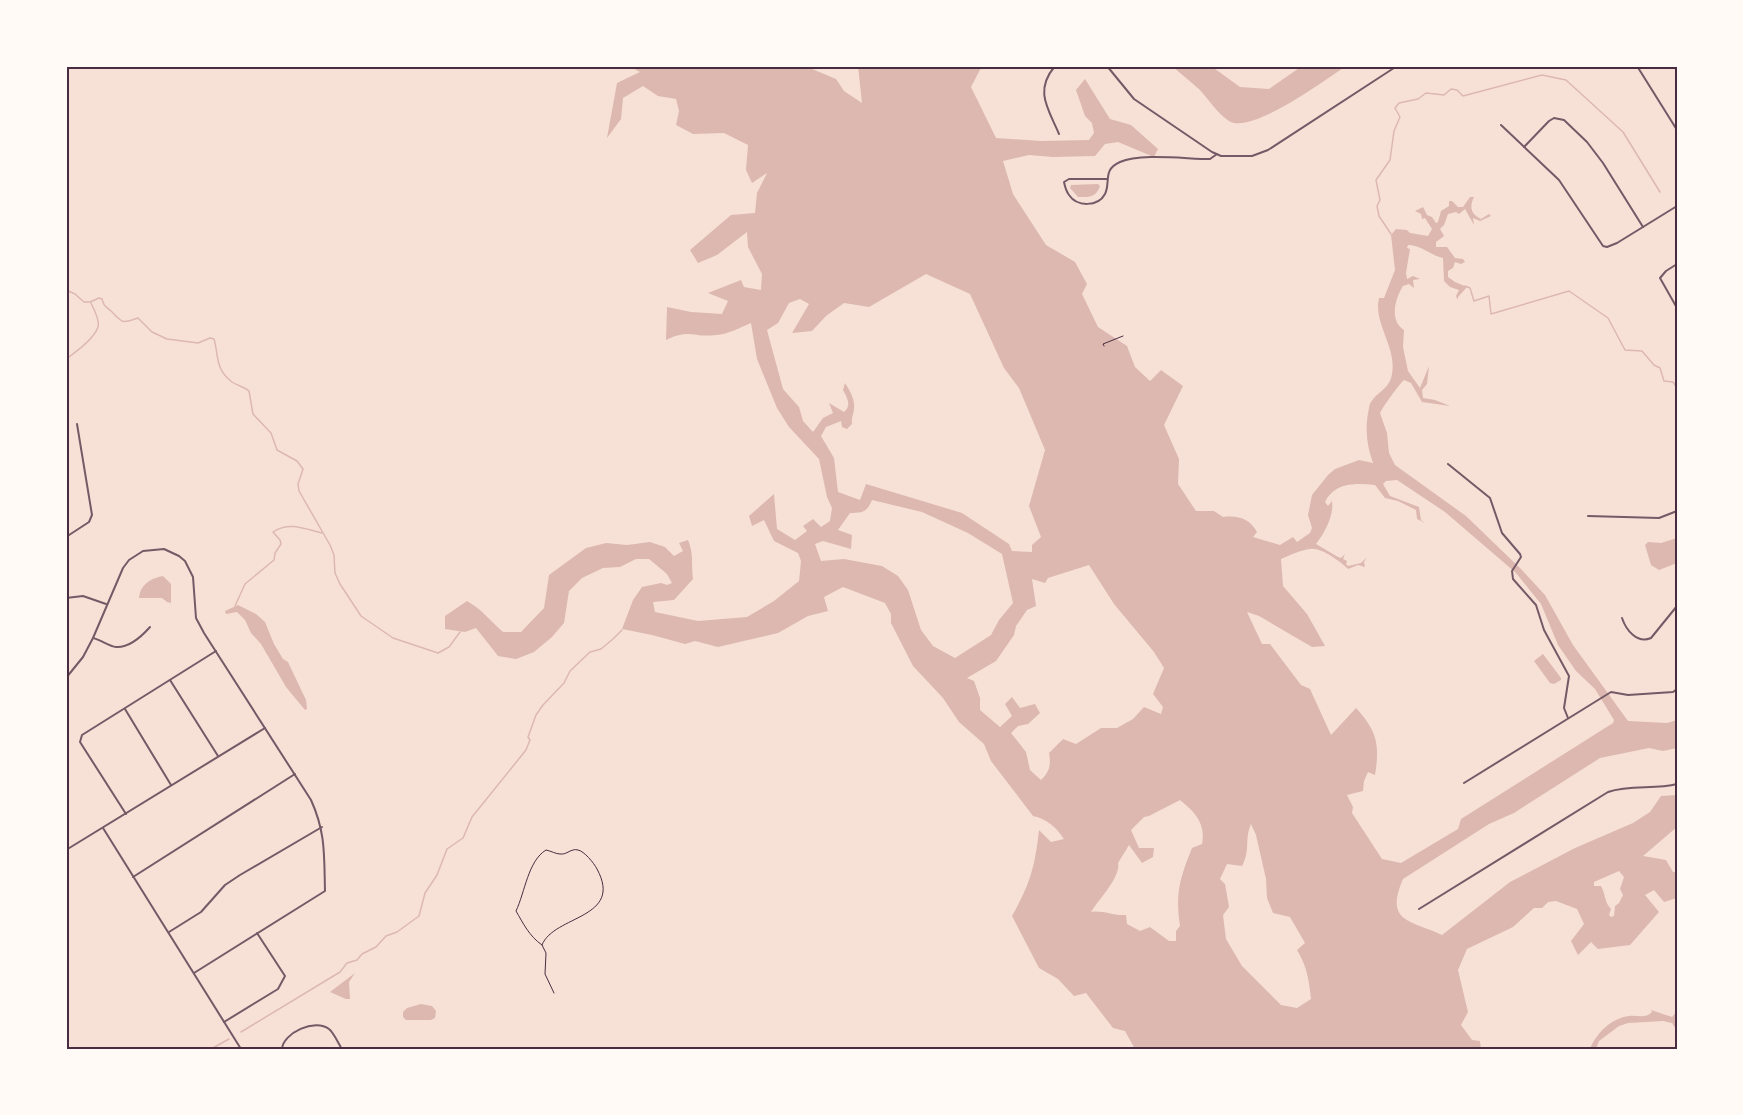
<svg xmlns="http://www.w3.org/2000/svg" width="1743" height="1115" font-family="Figtree,sans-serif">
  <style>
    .water { fill: #dcb8b0; fill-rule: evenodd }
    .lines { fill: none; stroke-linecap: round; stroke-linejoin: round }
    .stream { stroke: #dcb8b0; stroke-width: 1.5 }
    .path { stroke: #4a2c40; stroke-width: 1 }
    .minor { stroke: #755966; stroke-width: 2 }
    .neatline { fill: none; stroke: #4a2c40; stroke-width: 2 }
  </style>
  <rect width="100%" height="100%" fill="#f7e1d7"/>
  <g class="water">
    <path d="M629,66H805L836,79L844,91L862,103L858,66H982L971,87L996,138L1041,141L1089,140L1094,133L1092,123L1085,116L1076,90L1085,79L1110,119L1131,125L1158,149L1154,157L1118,142L1105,144L1095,156L1053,157L1029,155L1003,161L1013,194L1046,245L1075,262L1087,284L1082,294L1098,327L1127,346L1135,367L1150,381L1161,370L1183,386L1164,425L1179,459L1178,484L1196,511H1214L1223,517C1239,515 1250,519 1257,532L1253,537L1280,545L1293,537L1297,542L1310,533L1312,528L1308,515L1312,495L1328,475L1335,469L1359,460L1373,463C1367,446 1365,431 1368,413C1369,411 1369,405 1370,404C1376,392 1390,389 1392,374C1397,347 1373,323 1379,298H1384L1395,270L1391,235L1396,229L1407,230L1410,233L1428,236L1432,229L1425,218L1422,219L1421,214L1415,211L1423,207L1427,215L1432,217L1436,223L1438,222L1441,211L1449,206V201H1452L1458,207H1463L1470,197H1474C1469,207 1471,214 1481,219L1489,214L1491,216L1480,221L1473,218L1474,225L1465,209L1459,214L1456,212L1448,214L1444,225L1440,229L1444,236L1436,242V247H1447L1455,258L1463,259L1465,262L1461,264L1455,262L1453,268L1448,271V277L1455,282L1467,287L1458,297V300L1456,296L1459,290L1450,287L1444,281L1443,258C1429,255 1422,245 1408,245L1407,248L1410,249L1406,273L1407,279L1413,276L1420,279L1413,280L1414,288L1409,284L1403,286C1395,299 1389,320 1404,330L1403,347L1408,371L1420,388L1429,366L1427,384L1422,390L1423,398L1435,400L1450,406L1422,402L1411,383L1404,380C1398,386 1384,405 1380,413L1387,433L1389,453L1395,465L1466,516L1521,569L1545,595L1573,645L1628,721L1667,723L1677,720V748L1663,751L1649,748L1600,758L1514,813L1489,824L1403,879C1384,923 1411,920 1442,935L1510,882L1575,848L1633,823L1650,812L1661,796L1677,795V827L1643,856L1666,860L1673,872H1677V898L1664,902L1654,890L1645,895L1659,912L1630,945L1598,949L1591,942L1578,955L1571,941L1584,924L1577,909L1556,901L1548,902L1542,908H1534L1513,927L1467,949L1458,970L1468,1012L1461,1025L1472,1040L1480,1041L1481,1049H1135L1125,1031L1113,1028L1086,993L1074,996L1058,979L1039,968L1012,916C1030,884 1035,867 1039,830L1051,842L1064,839C1056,827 1047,819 1033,816L991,761L984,744L959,722L943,698L913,666L891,623V614L885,603L843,587L824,597L828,611L808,616L778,633L718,647L695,641L685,644L652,635L622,629L633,600L642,587L661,583L667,585L672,583L667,574L649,559H636L620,567L603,568L582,578L569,591L564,623L552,637L534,652L516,659L498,656L476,628L465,632L445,629V616L467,601C483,610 489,620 503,632H521L544,608L549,575L586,548L606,543L627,545L650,542L665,547L674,556L683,551L679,543L688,540C694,554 691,564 693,579L674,600L653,602L655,612L698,621L747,617L774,601L799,581L801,561L798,553L774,541L764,520L752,526L749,516L774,494L777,529L795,540L807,531L803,526L813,519L821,527L830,521L832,508L827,497L819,459L789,427L777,408L757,359L751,323C739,328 729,334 716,335C693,338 690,328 666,340L667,307L691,312L722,314L728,301L708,293L741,280L744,287L761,290L762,274L748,247L747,232L717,255L698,263L690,250L731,215L755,213L757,193L767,173L752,183L746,170L748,145L724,133L693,134L676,125L679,111L676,99L658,96L643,86L623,98L621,119L607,138L617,83L640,72ZM926,274L970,294L1004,368L1019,388L1045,450L1029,506L1041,537L1032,545V552L1012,551L1009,544L962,513L866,484L860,500L838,492L834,458L821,436L826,427L841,421L842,427L847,429L852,424C851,417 854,414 854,408C855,399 850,391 845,383L843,390C847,398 852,405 844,412L829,403L833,413L823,418L813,432L803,421L799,407L783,389L767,330L778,323L789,303L800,299L809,304L792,333L812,331L826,316L844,303L869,307ZM1397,480L1445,512L1516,573L1541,604L1558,645L1576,671L1595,689L1614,720L1613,723L1461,819L1458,829L1401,863L1382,859L1352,813L1353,807L1347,795L1363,791L1364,781L1368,772L1375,775C1380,744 1377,731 1356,708L1331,735L1310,689L1301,685L1270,644H1262L1247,612L1259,616L1312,647L1325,646L1307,614L1283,586L1281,559C1290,555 1301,550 1310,549C1321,547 1341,562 1348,569L1358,565L1365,567L1364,562L1367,557L1361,563L1348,566L1346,564L1347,561L1343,559L1345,554L1341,558L1338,557L1316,544C1325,532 1334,516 1332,501L1328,506L1325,502C1335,482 1356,483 1375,485L1385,498L1398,501L1416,510L1417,519L1425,523L1421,520L1419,507L1390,496L1383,484L1386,481ZM872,500L922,512L968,533L1002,554L1013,603L999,620L991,635L955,658L933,646L921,630L908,590L898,576L882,566L844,559L821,561L815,544L823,541L851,549L852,535L838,530L850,513C863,513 867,512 872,500ZM1089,565L1114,604L1154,652L1164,668L1153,694L1163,707L1161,714L1144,707L1133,719L1117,728H1101L1076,744L1063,739L1049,753C1051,765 1050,771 1041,780L1030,770L1026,752L1011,733L1018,726L1028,724L1040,713L1035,704L1020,708L1012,697L1005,704L1012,716L1000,727L980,710V698L974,681L967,678L996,661L1014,635L1016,626L1027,610L1036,606L1032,579L1045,583L1048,578ZM1180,800C1195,812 1206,824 1202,844L1192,848C1180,878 1175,893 1180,926L1176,931V941H1169L1150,927L1140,931L1127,924L1126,915C1113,916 1103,910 1091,912C1098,900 1121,877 1118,863L1129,845L1142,863L1153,857L1154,848H1139L1131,830L1144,817L1149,816ZM1251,824L1256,835L1266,879L1267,898L1273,913L1290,917L1305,943L1297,950C1307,966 1309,981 1311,999L1297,1008L1281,1005L1242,966L1226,939L1223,915L1229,907L1225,884L1220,879L1227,864L1242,866C1251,849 1244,840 1251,824ZM1619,871L1624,877L1620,889L1623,895L1619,903L1615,906L1614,916L1611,917L1609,915L1611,909C1604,902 1606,895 1601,886H1594V882Z"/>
    <path d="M1172,66H1211L1240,87L1269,89L1302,66H1346C1325,80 1251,135 1229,121C1217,113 1209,100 1200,90C1191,82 1181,74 1172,66Z"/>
    <path d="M1098,184L1100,186C1096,198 1089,197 1078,197L1070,188L1071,185Z"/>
    <polygon points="1677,538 1677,563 1659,570 1651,565 1645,545 1648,542 1661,543"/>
    <path d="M163,576L171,584V603L167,602L162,598H139C140,585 151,578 163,576Z"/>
    <polygon points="238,605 256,614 265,622 274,644 283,659 288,662 306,700 307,709 305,710 286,687 261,644 251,633 245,620 237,612 226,614 225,611"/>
    <polygon points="1543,654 1561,678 1561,680 1554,684 1550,683 1534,661"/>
    <polygon points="355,973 349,982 350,999 346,999 330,992"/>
    <polygon points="421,1004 432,1006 436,1011 435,1018 431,1020 406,1020 403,1017 403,1012 407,1008"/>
    <path d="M1651,1010L1672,1017L1677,1011V1031L1672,1023L1663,1021L1628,1023L1619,1026L1599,1041L1596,1049H1590C1596,1033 1612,1018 1629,1016C1638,1015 1645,1019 1652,1012Z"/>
  </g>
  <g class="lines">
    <g class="stream">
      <polyline points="1391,234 1379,216 1377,206 1380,200 1376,180 1390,160 1394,131 1400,117 1395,108 1399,103 1418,99 1426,93 1444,95 1451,89 1457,90 1463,96 1542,75 1566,80 1623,132 1660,192"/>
      <polyline points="1465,286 1470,288 1474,301 1489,296 1491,314 1569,291 1608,318 1625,350 1642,351 1654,365 1660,368 1664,381 1673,382 1677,388"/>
      <path d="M66,290L75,294L84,302H90L99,298L102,299C104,307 106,306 111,311C123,323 121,324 138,318L152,332L167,339L198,343L210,338L214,339C219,357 215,369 232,382C238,386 243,386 249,391L253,414L271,433L277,450L297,461L303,469L298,484L299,491L330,545L334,555L335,573L340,584L361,616L393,638L438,653L449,647L460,632"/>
      <path d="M66,359C76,352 94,339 98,327C100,321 94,309 91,303"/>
      <path d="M235,606L245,584L274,560L275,553L281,544L280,540L273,532C289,521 305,529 322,533"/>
      <polyline points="241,1032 340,972 347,963 357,960 362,954 376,947 386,936 397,932 419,916 425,893 437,875 447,849 463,838 472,817 526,750 530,740 528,737 536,715 543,705 564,683 570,671 590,652 601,649 613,639 622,630"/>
      <polyline points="211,1049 229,1039"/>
    </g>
    <g class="path">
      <polyline points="1104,346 1103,344 1123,336"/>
      <path d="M542,945C529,936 523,923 516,911C525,892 528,861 546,850C551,851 556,854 560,854C567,855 571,848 578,850C584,851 594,863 597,869C624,919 554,915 542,945L546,953L545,974L554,993"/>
    </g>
    <g class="minor">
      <path d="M1055,66C1034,91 1048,108 1059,134"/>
      <polyline points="1107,66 1134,99 1212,152 1221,156 1252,156 1268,150 1397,66"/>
      <polyline points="1637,66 1677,130"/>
      <polyline points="1501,125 1559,180 1603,246 1607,247 1617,243 1677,206"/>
      <polyline points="1524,147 1549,121 1554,118 1564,120 1587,142 1603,163 1643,227"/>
      <path d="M1107,179H1069L1064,182C1065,187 1066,191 1069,195C1077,207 1098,207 1105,194C1111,182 1102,170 1120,162C1141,153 1186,159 1210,159L1217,154"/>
      <polyline points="1677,264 1666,271 1660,278 1677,308"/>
      <polyline points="1448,464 1490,498 1502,533 1520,554 1521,557 1512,571 1513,579 1536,605 1544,630 1569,676 1564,708 1568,718"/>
      <polyline points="1676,469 1677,473"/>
      <polyline points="1588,516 1659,518 1677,511"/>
      <polyline points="66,537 89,522 92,515 77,424"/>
      <polyline points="66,598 83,596 106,604"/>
      <path d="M1622,618C1626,630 1637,644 1651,638L1677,606"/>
      <path d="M93,638C101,640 109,646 116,647C130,648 142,636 150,627"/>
      <path d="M66,678L83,657L93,638L123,568L129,560L143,551L164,549L179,556L185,561L193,577L196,618L204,633L311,800C326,833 324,856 325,891L194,973"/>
      <polyline points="170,680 218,756"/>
      <polyline points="125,709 171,785"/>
      <polyline points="1464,783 1611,692 1628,695 1673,692 1677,689"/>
      <polyline points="126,814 80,742 82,735 216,651"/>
      <polyline points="103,828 241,1049"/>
      <polyline points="66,850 265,728"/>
      <polyline points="133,877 295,774"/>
      <path d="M1419,909L1608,792C1630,784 1655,790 1677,784"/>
      <polyline points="169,932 201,912 225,885 240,875 322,827"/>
      <polyline points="224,1022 278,989 285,976 257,933"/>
      <path d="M282,1049C283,1033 315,1018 329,1029C334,1033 338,1043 342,1049"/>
    </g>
  </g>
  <rect width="1743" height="1115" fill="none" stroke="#fffaf5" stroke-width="135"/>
  <rect x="68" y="68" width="1608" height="980" class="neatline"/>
</svg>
